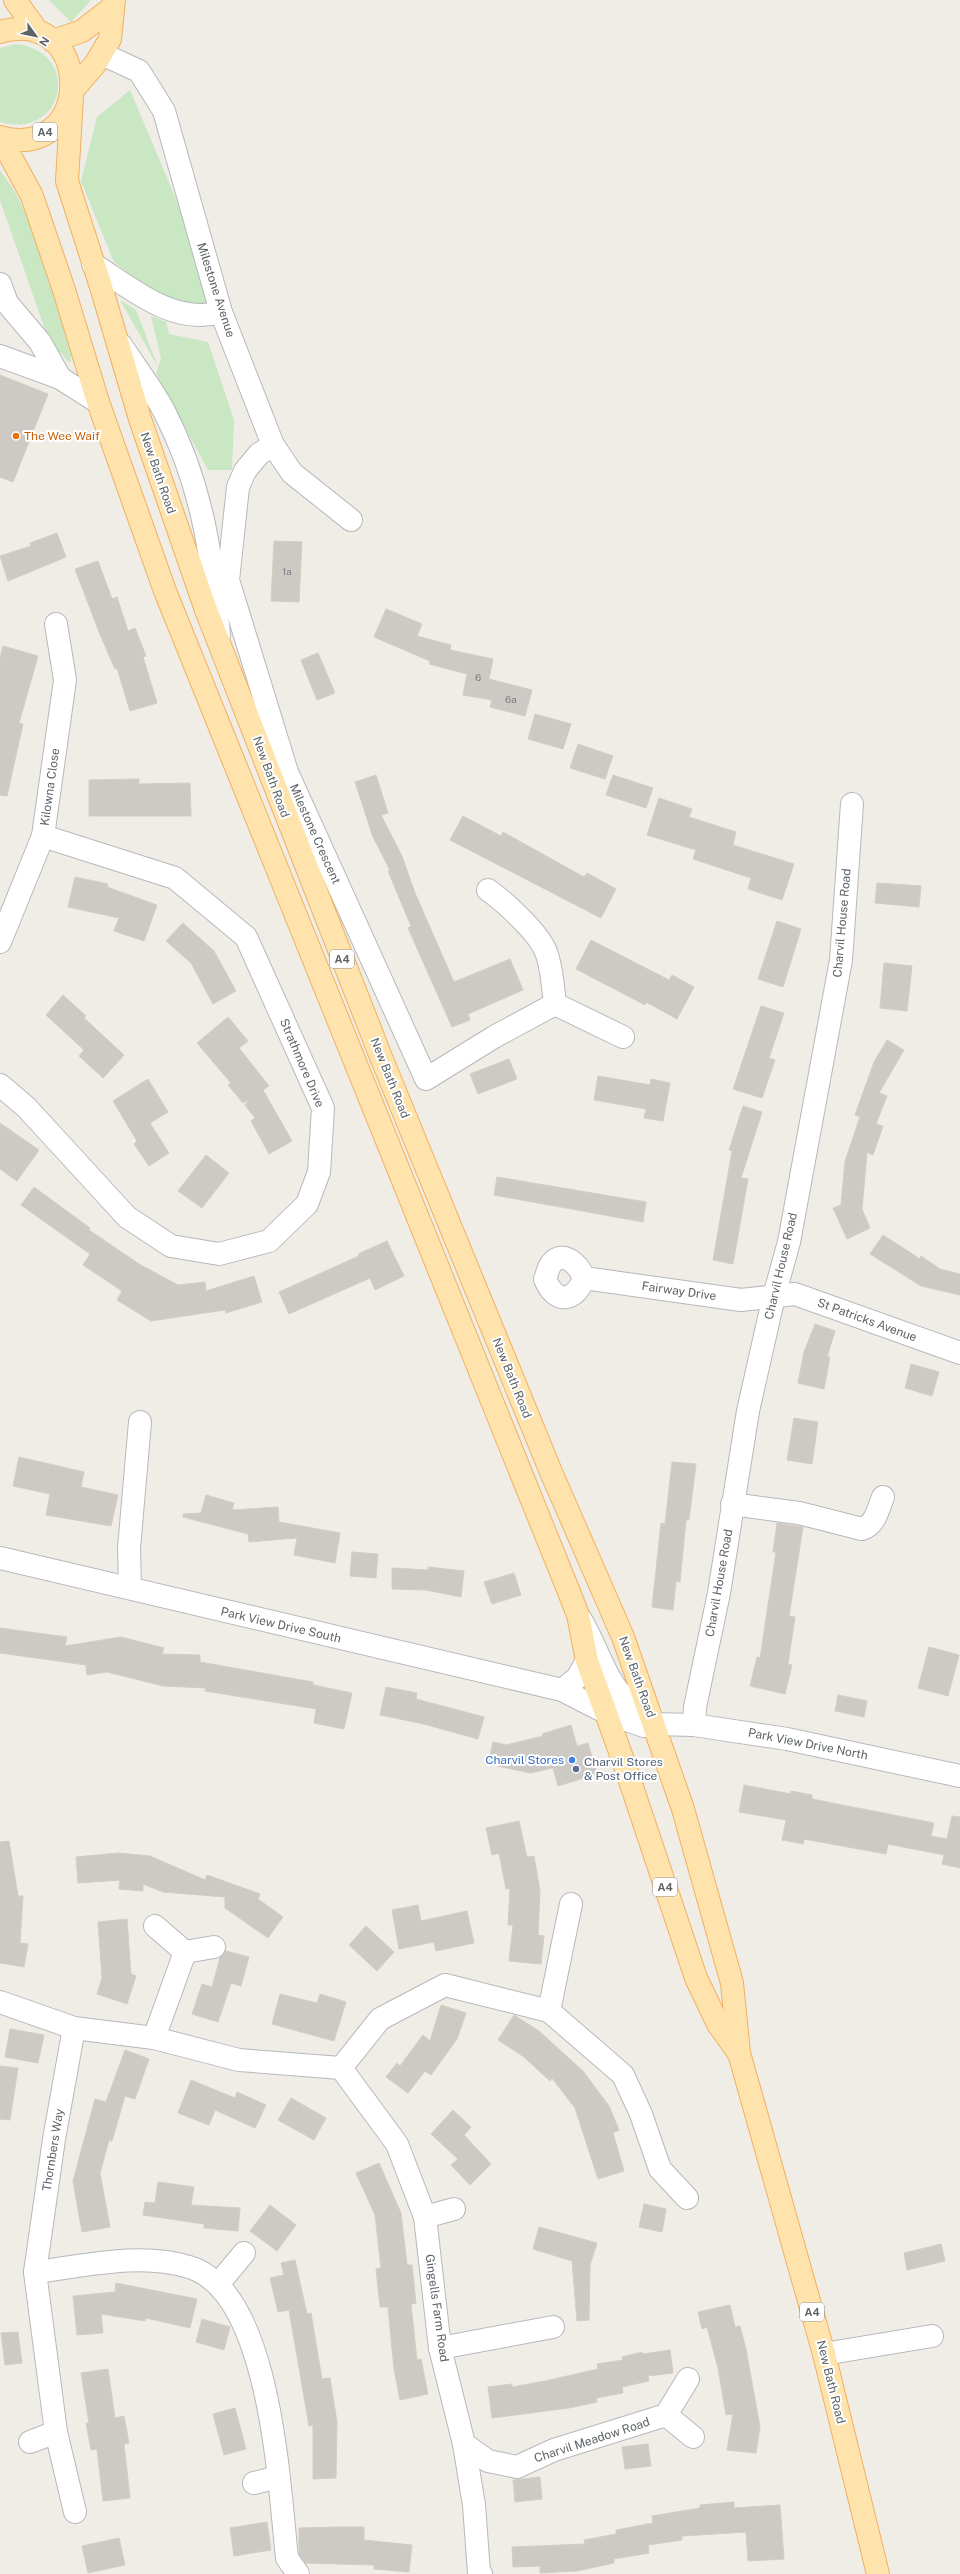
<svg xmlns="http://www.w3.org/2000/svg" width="960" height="2574" font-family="'Public Sans',sans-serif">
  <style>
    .green { fill: #c9e7c3 }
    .building { fill: #cdc9c5; stroke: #d4cdc4 }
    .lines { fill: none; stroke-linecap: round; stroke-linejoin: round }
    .minor-casing { stroke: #b6b9bc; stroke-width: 24 }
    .major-casing { stroke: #f1b05e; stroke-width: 24 }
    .minor { stroke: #fff; stroke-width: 22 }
    .major { stroke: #fee4ac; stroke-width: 22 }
    .food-dot { fill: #e8710a; stroke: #fff; stroke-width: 1.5 }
    .shop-dot { fill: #3f7fe0; stroke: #fff; stroke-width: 1.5 }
    .service-dot { fill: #5c6f8a; stroke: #fff; stroke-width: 1.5 }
    .labels { text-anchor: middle; stroke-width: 4; stroke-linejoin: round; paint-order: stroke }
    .number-label { font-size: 10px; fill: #797c7e }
    .shield { fill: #fff; stroke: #8e9294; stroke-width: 1 }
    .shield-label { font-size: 11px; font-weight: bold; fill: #5d6366 }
    .street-label { font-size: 12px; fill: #5d6366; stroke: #fff }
    .food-label { font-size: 12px; fill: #c56008; stroke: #fff; text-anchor: start }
    .shop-label { font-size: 12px; fill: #366cbe; stroke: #fff; text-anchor: end }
    .service-label { font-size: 12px; fill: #4e5e75; stroke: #fff; text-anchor: start }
  </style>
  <rect width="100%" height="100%" fill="#f0ece6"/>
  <g class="green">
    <polygon points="49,0 91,0 71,22"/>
    <path d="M16,44C83,52 64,141 0,122V48Z"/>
    <polygon points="130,90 205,268 211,310 158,296 114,262 81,181 97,117"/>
    <path d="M0,171C34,209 56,302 72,352L70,363L49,341L0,200Z"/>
    <polygon points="120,300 136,310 158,367 161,358 151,316 166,322 169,334 208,342 234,420 232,470 208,470 156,373 158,367"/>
  </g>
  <g class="building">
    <polygon points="0,375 48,394 13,482 0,477"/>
    <polygon points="57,533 66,557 8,581 0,556 31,546 30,543"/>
    <polygon points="274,541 302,542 299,602 271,601"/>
    <polygon points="98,561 112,599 117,597 128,631 135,628 146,656 143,657 157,703 130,711 117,668 115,669 99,632 75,569"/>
    <polygon points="386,609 422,624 417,636 451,645 450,650 493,659 489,679 532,690 525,716 490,707 492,700 463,695 467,674 429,664 430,661 374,637"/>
    <polygon points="3,646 38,656 19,723 23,724 7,796 0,795 0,658"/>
    <polygon points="318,653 335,693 317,700 301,660"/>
    <polygon points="535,714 571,724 563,749 528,739"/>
    <polygon points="578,744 613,756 605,779 570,768"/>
    <polygon points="376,775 388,813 381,815 402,856 415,893 454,982 510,959 523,990 468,1014 470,1020 452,1027 408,928 411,926 388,871 390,870 373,837 355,782"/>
    <polygon points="613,775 653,788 646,808 606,795"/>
    <polygon points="139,779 139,784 190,783 191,816 89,816 89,780"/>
    <polygon points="659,798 692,809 689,817 736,832 733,845 794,864 782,900 748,889 751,878 693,859 696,850 647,835"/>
    <polygon points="463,816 501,836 503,832 584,877 587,873 616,889 601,918 450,840"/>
    <polygon points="75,877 108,884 107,887 157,905 144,941 114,931 119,918 68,907"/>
    <polygon points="877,883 921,886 919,907 875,903"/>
    <polygon points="777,921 801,929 783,987 758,979"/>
    <polygon points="183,923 214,951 236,991 213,1004 191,963 166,941"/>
    <polygon points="591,940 669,980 672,975 694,987 677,1019 646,1002 645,1005 576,969"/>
    <polygon points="884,963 912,966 907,1011 880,1008"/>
    <polygon points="63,995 86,1016 84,1018 124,1055 103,1078 79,1056 84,1050 46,1015"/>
    <polygon points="761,1006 784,1013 769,1058 775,1060 762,1098 733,1089"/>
    <polygon points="228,1017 248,1041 239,1048 269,1086 263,1090 292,1141 269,1154 251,1121 255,1118 245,1105 249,1099 243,1103 228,1085 231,1083 197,1043"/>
    <polygon points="887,1040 904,1050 879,1093 887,1096 876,1124 883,1126 873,1155 867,1152 862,1209 870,1228 847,1239 833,1208 841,1205 845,1161 860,1117 855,1115 874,1062"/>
    <polygon points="509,1059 517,1079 478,1094 470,1074"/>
    <polygon points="598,1076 650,1085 651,1079 670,1083 663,1121 644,1118 646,1109 594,1100"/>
    <polygon points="148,1079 168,1112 150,1123 169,1153 149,1166 134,1144 137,1141 113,1101"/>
    <polygon points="743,1106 762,1112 741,1178 748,1179 733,1264 713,1260 732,1151 729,1150"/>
    <polygon points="0,1123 39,1150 17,1181 0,1169"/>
    <polygon points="206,1155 229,1173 202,1208 178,1191"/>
    <polygon points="497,1177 646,1202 643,1222 494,1195"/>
    <polygon points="34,1187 90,1228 89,1230 139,1264 178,1285 205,1282 206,1291 254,1276 262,1302 226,1313 225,1310 151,1321 117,1300 122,1291 83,1265 90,1254 21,1205"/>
    <polygon points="883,1235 920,1259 921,1256 940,1269 960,1274 960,1295 921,1286 870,1254"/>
    <polygon points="387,1241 404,1276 375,1290 370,1278 289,1314 279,1292 359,1256 358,1254"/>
    <polygon points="815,1324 835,1331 827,1357 830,1357 824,1389 798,1383 804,1352"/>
    <polygon points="911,1364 939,1372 932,1396 905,1388"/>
    <polygon points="794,1418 818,1422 812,1464 787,1460"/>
    <polygon points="19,1457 84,1472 81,1487 118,1495 111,1526 46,1515 50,1494 13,1486"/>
    <polygon points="672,1462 696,1464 689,1520 686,1520 680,1582 676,1581 673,1610 652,1607 661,1523 665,1524"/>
    <polygon points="206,1495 234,1503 232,1510 278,1507 279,1522 340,1533 335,1563 294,1555 297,1538 249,1542 248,1534 183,1517 183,1514 201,1513"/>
    <polygon points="777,1523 803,1527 789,1616 795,1617 788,1664 792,1665 785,1694 750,1686 757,1657 760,1658 776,1552 773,1552"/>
    <polygon points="352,1552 378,1554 376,1578 350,1576"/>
    <polygon points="428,1567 464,1571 461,1597 426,1590 392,1589 392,1568 428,1570"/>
    <polygon points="514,1573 521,1595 492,1604 484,1582"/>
    <polygon points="0,1628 67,1637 65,1646 121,1637 164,1648 162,1654 200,1655 200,1662 313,1682 313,1685 352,1693 344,1729 314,1723 316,1709 205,1691 206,1688 163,1686 107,1672 87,1675 86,1665 0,1653"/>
    <polygon points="929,1647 959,1655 948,1696 918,1688"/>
    <polygon points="386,1687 417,1693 416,1699 484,1717 478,1739 424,1724 380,1715"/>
    <polygon points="838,1695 867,1701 864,1717 835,1711"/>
    <polygon points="571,1725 577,1746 588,1743 597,1774 558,1786 553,1768 530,1773 488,1764 493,1742 506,1745 543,1736 542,1734"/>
    <polygon points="744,1785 791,1794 791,1791 812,1795 812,1799 934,1823 931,1836 947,1839 952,1816 960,1817 960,1868 942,1864 944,1855 888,1844 886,1854 804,1839 803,1844 782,1840 786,1820 739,1812"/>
    <polygon points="519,1821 527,1857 534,1856 540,1891 538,1935 544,1936 541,1964 509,1961 513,1925 508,1925 510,1888 506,1889 499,1853 492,1855 486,1828"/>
    <polygon points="9,1841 18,1896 23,1896 20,1943 28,1944 24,1967 0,1963 0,1842"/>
    <polygon points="118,1853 150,1856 205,1880 207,1875 260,1894 258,1899 283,1917 268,1938 225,1908 225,1897 163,1892 143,1884 143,1891 119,1889 120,1880 78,1883 76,1857"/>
    <polygon points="418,1905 421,1921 467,1911 474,1943 436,1951 434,1942 399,1949 392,1910"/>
    <polygon points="127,1919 131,1974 136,1976 127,2004 97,1994 102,1978 98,1922"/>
    <polygon points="366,1926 394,1952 377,1971 349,1945"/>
    <polygon points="226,1951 249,1957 241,1986 231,1983 218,2022 192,2014 202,1984 212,1987 220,1958"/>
    <polygon points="280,1994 317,2003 320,1994 346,2002 334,2041 272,2024"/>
    <polygon points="441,2005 466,2013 457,2039 431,2075 425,2071 408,2093 386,2077 397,2063 400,2066 423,2035 430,2041"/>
    <polygon points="514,2015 539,2031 583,2071 609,2106 619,2130 613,2133 624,2171 598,2179 575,2108 552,2078 550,2081 524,2057 498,2040"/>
    <polygon points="10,2029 44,2035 38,2063 5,2057"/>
    <polygon points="125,2050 149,2059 135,2099 125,2096 112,2141 109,2140 100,2173 110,2227 82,2232 73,2181 95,2099 106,2102"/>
    <polygon points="0,2066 18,2068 10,2120 0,2119"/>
    <polygon points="191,2080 235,2098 237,2092 266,2105 255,2128 215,2110 209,2125 178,2113"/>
    <polygon points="291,2098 326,2118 314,2140 278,2120"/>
    <polygon points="453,2110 471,2127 464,2135 491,2164 470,2185 451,2165 458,2159 431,2134"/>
    <polygon points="379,2163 401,2213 407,2265 412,2265 416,2303 411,2304 417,2360 421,2359 428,2394 400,2400 394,2369 388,2307 380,2307 376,2269 381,2268 375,2215 356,2173"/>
    <polygon points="158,2182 194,2187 191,2205 240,2208 238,2231 204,2228 204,2224 143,2215 145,2202 155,2203"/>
    <polygon points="644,2204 666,2209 662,2232 639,2227"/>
    <polygon points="270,2205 296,2225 277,2251 250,2231"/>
    <polygon points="539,2227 597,2243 590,2265 589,2320 577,2321 572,2261 533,2249"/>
    <polygon points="941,2244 945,2261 907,2270 904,2253"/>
    <polygon points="295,2260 307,2314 311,2313 322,2379 330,2378 337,2422 336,2478 313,2479 313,2425 309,2426 289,2310 278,2312 270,2278 284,2275 281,2263"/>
    <polygon points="116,2283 197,2299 190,2328 146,2318 145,2321 101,2314 103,2333 77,2335 73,2296 115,2292"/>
    <polygon points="730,2305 735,2327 740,2326 746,2349 760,2427 756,2453 727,2450 733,2414 726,2415 718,2368 707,2327 702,2329 698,2312"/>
    <polygon points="202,2319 230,2327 224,2350 196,2342"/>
    <polygon points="18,2332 22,2363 5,2365 1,2333"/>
    <polygon points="670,2350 673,2373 648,2376 649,2381 622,2387 623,2393 596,2398 597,2402 569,2408 492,2418 488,2387 512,2384 512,2387 545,2381 598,2369 597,2364 623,2360 622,2357 642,2352 643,2354"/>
    <polygon points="108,2369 115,2418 124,2416 129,2443 124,2444 130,2498 103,2501 97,2449 91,2450 86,2423 89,2423 81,2373"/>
    <polygon points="235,2408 246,2449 224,2455 213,2414"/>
    <polygon points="648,2444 651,2466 625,2469 622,2447"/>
    <polygon points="540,2477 542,2499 515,2502 513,2480"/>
    <polygon points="734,2502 734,2508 780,2505 784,2559 748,2561 746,2532 682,2536 682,2540 648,2545 649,2553 614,2559 614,2563 577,2571 540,2573 540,2566 513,2567 512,2547 585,2544 584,2540 616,2534 616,2530 653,2523 652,2516 700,2508 700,2505"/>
    <polygon points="267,2522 271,2550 234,2556 230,2528"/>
    <polygon points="337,2527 364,2527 364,2540 412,2545 409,2572 374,2569 374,2565 305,2563 299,2554 299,2528"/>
    <polygon points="119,2538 125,2565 88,2573 82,2546"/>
  </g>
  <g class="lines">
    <g class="minor-casing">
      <g id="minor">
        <polyline points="102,54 139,71 164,111 221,312 273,445 292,473 351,520"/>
        <path d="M93,264C131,288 173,326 221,312"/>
        <polyline points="0,284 7,303 40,342 60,378"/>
        <path d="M121,345C135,367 152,388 164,411C202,484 212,555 219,635"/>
        <polyline points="0,356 60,378 98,402"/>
        <polyline points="273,445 259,454 245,471 238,487 228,580 287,772 426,1079 494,1037 555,1004 623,1037"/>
        <path d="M488,890C505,902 539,933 546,952C552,967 553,988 555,1004"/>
        <polyline points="0,942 43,836 65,680 56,624"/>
        <polyline points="0,1085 26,1107 127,1217 171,1246 219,1254 269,1241 307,1204 319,1172 323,1108 246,937 175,878 43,836"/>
        <path d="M584,1278C579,1266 564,1248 551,1264C548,1268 547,1275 545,1279C555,1304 575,1303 584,1278L741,1300L795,1294L960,1353"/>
        <path d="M732,1504L799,1513L862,1529C875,1525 878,1510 883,1497"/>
        <polyline points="0,1558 562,1690 607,1713 644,1726 654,1724 694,1725 787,1739 960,1776"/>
        <polyline points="130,1588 129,1548 140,1422"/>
        <path d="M581,1620C593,1640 600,1662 612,1682C622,1699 639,1711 654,1724"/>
        <polyline points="562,1690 577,1678 587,1661"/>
        <polyline points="694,1725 695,1707 719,1593 748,1411 774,1296 789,1242 841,960 852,804"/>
        <polyline points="155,1926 185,1952"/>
        <polyline points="0,2002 74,2028 154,2038 239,2060 341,2068 380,2019 445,1985 549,2011 623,2075 641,2114 660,2169 687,2198"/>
        <polyline points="549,2011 571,1904"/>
        <polyline points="74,2028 54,2139 35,2272 56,2432 75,2512"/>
        <polyline points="154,2038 185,1952 214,1947"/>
        <polyline points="341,2068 397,2144 425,2217 440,2348 464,2444"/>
        <polyline points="425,2217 454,2209"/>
        <path d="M35,2272C85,2266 140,2252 189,2267C271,2291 279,2486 287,2558L298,2574"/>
        <polyline points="219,2283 244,2253"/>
        <polyline points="440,2348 553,2327"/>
        <polyline points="824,2354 932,2336"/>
        <polyline points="666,2415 688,2379"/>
        <polyline points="30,2442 56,2432"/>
        <polyline points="254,2483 278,2477"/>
        <polyline points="481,2574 479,2573 474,2505 464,2444 488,2461 517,2467 554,2450 666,2415 693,2437"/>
      </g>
    </g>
    <g class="major-casing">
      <g id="major">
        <polyline points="15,0 38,32"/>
        <path d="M0,32C95,5 95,163 0,137"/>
        <polyline points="53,41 82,31 113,7"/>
        <polyline points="73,90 96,63 110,39 114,0"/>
        <polyline points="72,97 67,181 102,290 140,419 206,610 381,1057 551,1472 623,1637 683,1809 732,1983 739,2053 824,2354 878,2574"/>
        <polyline points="0,137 32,196 64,290 98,402 165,591 567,1587 578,1615 587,1661 623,1760 696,1978 718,2024 738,2052"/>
      </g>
    </g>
    <use href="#minor" class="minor"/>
    <use href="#major" class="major"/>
  </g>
  <circle class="food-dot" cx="16" cy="436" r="4"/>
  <circle class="shop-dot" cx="572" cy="1760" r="4"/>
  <circle class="service-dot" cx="576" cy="1769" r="4"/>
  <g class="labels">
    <g class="number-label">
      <text x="287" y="575">1a</text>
      <text x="478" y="681">6</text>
      <text x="511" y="703">6a</text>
    </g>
    <g class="shield">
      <rect x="33" y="123" width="24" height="18" rx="3"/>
      <rect x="330" y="950" width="24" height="18" rx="3"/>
      <rect x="653" y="1878" width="24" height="18" rx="3"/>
      <rect x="800" y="2303" width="24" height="18" rx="3"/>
    </g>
    <g class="shield-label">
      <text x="45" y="136">A4</text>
      <text x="342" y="963">A4</text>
      <text x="665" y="1891">A4</text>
      <text x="812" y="2316">A4</text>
    </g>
    <g class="street-label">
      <text transform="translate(216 290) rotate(72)" y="4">Milestone Avenue</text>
      <text transform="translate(158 473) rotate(71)" y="4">New Bath Road</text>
      <text transform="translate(271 777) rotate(70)" y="4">New Bath Road</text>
      <text transform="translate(50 787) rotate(-82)" y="4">Kilowna Close</text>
      <text transform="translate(315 834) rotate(66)" y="4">Milestone Crescent</text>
      <text transform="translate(842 923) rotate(-85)" y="4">Charvil House Road</text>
      <text transform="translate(302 1063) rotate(67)" y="4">Strathmore Drive</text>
      <text transform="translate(390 1078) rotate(68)" y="4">New Bath Road</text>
      <text transform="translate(781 1266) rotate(-77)" y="4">Charvil House Road</text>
      <text transform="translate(679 1291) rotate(8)" y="4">Fairway Drive</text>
      <text transform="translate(867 1320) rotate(20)" y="4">St Patricks Avenue</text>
      <text transform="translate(512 1378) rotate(68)" y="4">New Bath Road</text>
      <text transform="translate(719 1583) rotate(-80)" y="4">Charvil House Road</text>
      <text transform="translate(281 1625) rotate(13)" y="4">Park View Drive South</text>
      <text transform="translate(637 1677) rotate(70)" y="4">New Bath Road</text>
      <text transform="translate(808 1744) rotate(11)" y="4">Park View Drive North</text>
      <text transform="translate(53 2150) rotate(-81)" y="4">Thornbers Way</text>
      <text transform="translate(437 2308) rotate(82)" y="4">Gingells Farm Road</text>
      <text transform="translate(831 2382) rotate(76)" y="4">New Bath Road</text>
      <text transform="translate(592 2440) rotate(-18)" y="4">Charvil Meadow Road</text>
    </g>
    <g class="food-label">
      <text x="24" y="440">The Wee Waif</text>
    </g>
    <g class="shop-label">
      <text x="564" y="1764">Charvil Stores</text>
    </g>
    <g class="service-label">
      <text x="584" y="1766">Charvil Stores<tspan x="584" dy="14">&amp; Post Office</tspan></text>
    </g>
  </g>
  <g transform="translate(36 36) rotate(123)" stroke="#ffffff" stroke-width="3" paint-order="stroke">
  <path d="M0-3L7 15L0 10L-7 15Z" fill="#5d6366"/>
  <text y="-6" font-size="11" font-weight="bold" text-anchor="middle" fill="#5d6366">N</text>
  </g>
</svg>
